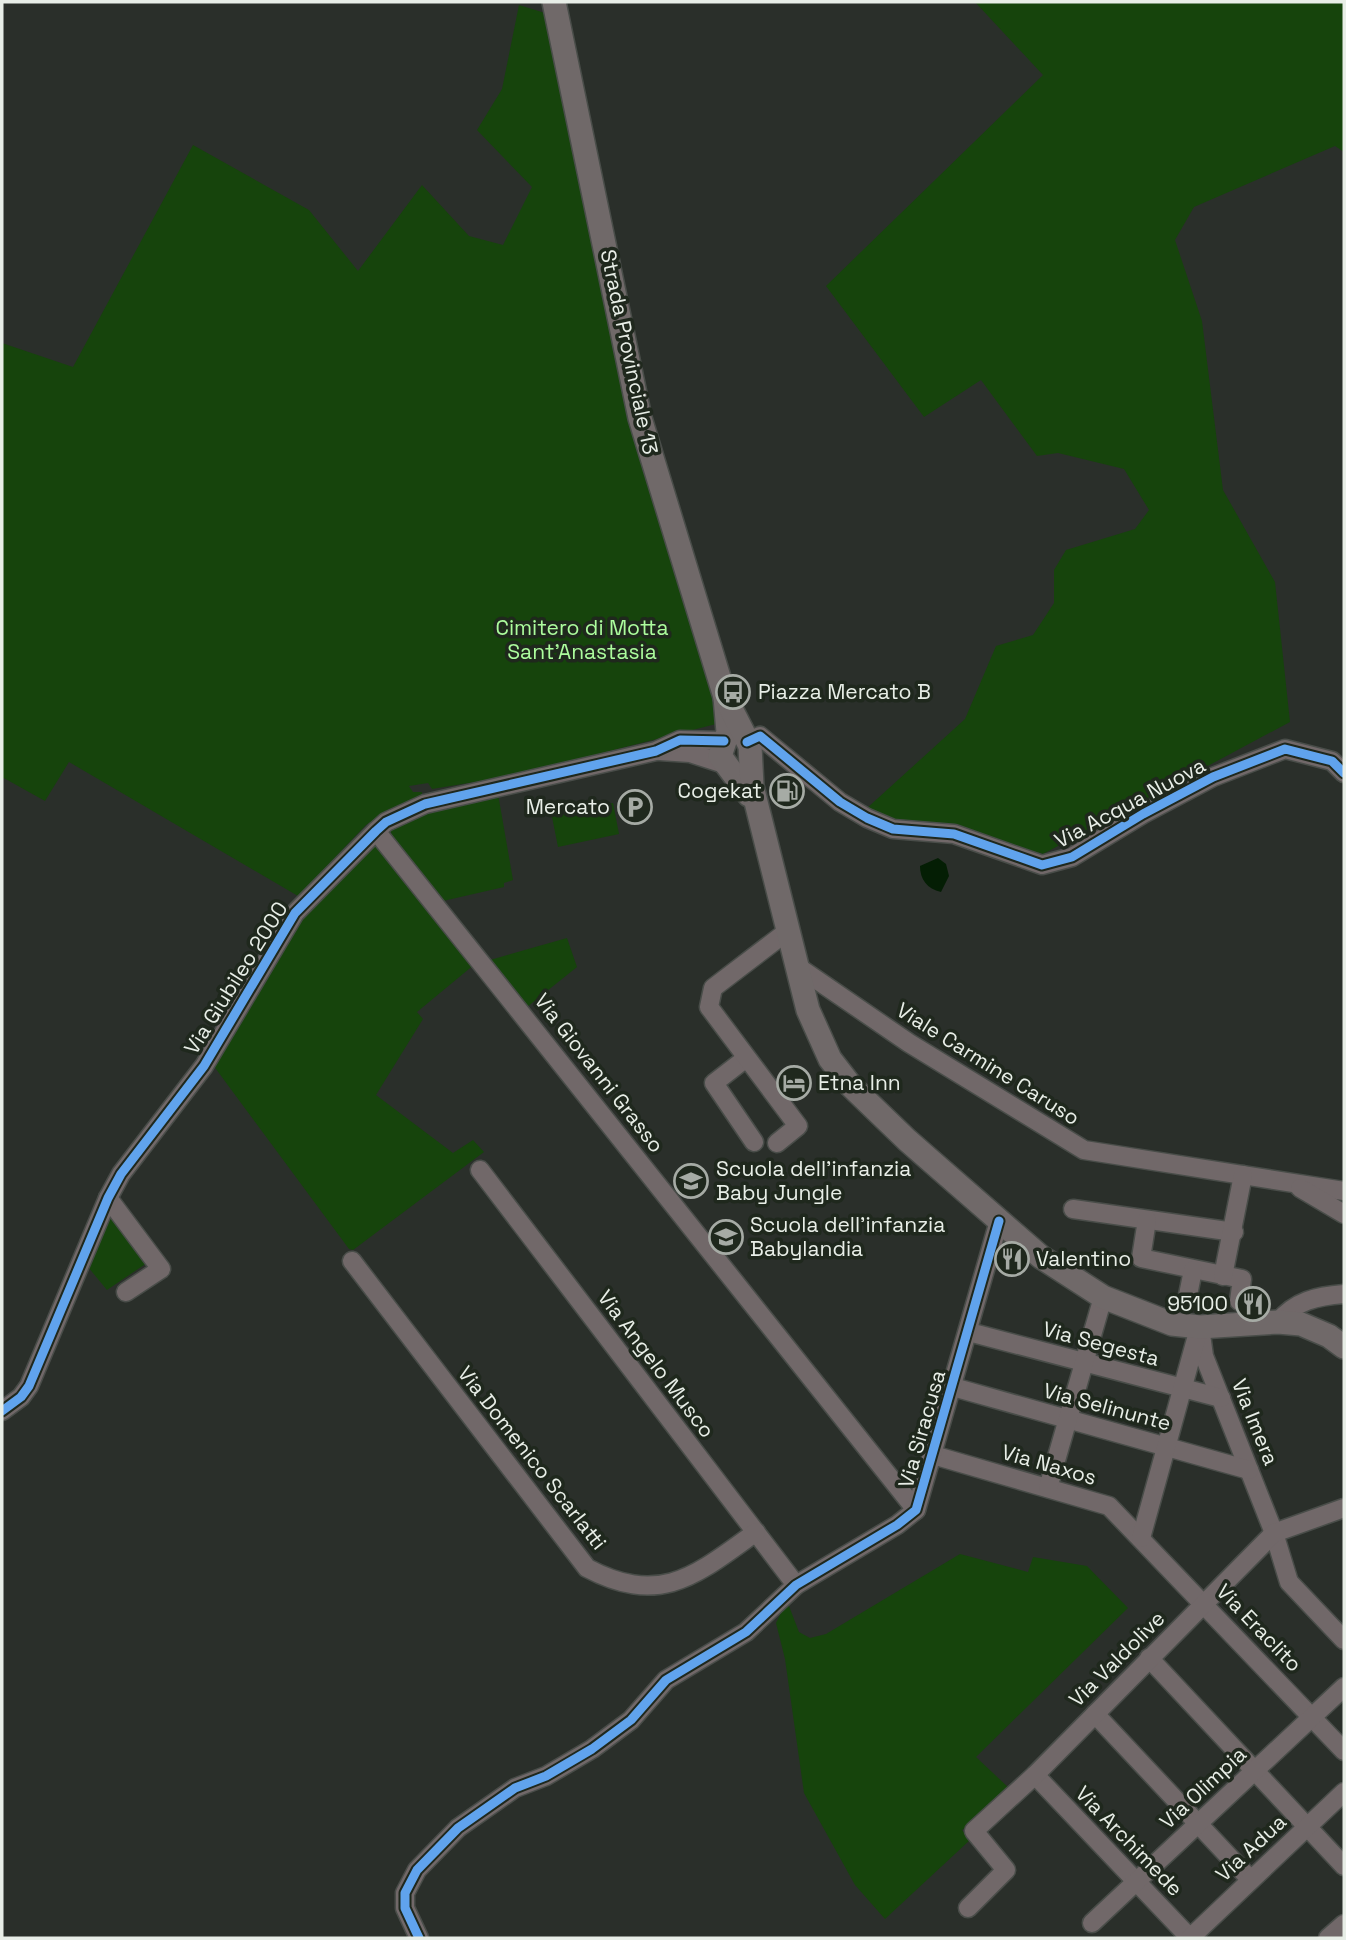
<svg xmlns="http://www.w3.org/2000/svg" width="1346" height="1940" font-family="'Space Grotesk',sans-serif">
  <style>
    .green { fill: #16440c }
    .water { fill: #041e04 }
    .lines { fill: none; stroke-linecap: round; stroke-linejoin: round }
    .minor-casing { stroke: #494d49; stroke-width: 21 }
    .major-casing { stroke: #494d49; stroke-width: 26 }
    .minor { stroke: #716869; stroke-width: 18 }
    .major { stroke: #706969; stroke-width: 23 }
    .cycleway-casing { stroke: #1f281d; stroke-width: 13 }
    .cycleway { stroke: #60a3ed; stroke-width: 9 }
    .labels { text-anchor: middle; stroke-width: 7; stroke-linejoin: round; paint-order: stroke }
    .street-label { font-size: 21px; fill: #e8eee7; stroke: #1f281d }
    .park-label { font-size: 21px; fill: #acfc9d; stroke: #1f281d }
    .poi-label { font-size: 21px; fill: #e8eee7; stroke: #1f281d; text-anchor: start }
  </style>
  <rect width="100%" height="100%" fill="#2a2f2a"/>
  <g class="green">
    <polygon points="975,2 1344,2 1344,152 1335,146 1194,207 1175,240 1202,321 1223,490 1275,582 1290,722 1043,854 952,827 893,822 866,809 965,719 996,646 1033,635 1054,603 1054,570 1066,550 1135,529 1149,510 1124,469 1058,453 1037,456 981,380 924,417 826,286 1043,75"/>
    <polygon points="519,5 545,13 632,413 724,722 511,776 432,789 428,783 409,786 413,792 422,792 422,796 388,810 366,825 298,896 69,762 45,801 2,777 2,343 73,367 193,145 309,210 358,271 422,185 469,236 503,245 532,187 477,130 502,89"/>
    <polygon points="498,794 513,880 504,883 504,887 443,901 393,840 390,828 426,811"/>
    <polygon points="613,803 619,834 558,847 552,817"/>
    <polygon points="368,844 377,844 475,964 417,1012 423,1019 376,1095 453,1153 473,1140 484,1152 353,1250 349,1249 213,1065 292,926"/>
    <polygon points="567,938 577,967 527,1007 490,960"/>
    <polygon points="108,1215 147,1263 107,1290 88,1267"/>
    <polygon points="960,1554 1028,1572 1033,1557 1087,1566 1128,1608 976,1757 1010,1789 962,1830 970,1840 885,1919 855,1885 804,1793 785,1659 776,1623 787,1601 799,1632 810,1638 826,1634"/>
  </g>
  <path class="water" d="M938,858L946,864L949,876L941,892C927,889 920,879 920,866Z"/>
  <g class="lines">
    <g class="minor-casing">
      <g id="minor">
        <polyline points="747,742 760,736 840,802 867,818 893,829 954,834 1042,865 1072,857 1143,814 1213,777 1285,749 1332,761 1344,773"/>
        <polyline points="660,751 690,753 727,765"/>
        <polyline points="376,831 916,1510"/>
        <polyline points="798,967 909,1043 1084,1150 1344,1191"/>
        <polyline points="745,1059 714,1083 754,1142"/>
        <polyline points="777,1143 798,1126 709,1007 713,988 789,930"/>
        <polyline points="480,1170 796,1585"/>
        <polyline points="1300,1188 1344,1214"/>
        <polyline points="108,1198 161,1269 126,1292"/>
        <polyline points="1073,1209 1234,1232"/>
        <polyline points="1147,1220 1141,1258 1242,1279 1239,1301"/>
        <path d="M352,1261L587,1568C661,1607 696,1575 756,1532"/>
        <polyline points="1223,1276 1243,1175"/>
        <polyline points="1188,1295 1193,1270"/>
        <path d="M1278,1322C1295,1301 1317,1296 1344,1294"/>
        <polyline points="1200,1327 1204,1356 1274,1533 1289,1582 1344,1640"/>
        <polyline points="969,1332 1221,1398"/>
        <polyline points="953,1387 1249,1470"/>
        <polyline points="2,1411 21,1397 29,1386 108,1198 121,1174 204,1066 295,913 376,831 386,822 425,804 656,751 680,740 724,741"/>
        <polyline points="933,1455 1109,1506 1344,1751"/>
        <polyline points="1048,1488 1103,1297"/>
        <polyline points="1141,1538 1198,1332"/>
        <polyline points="1149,1658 1344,1866"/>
        <polyline points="1095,1714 1250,1879"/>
        <polyline points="1035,1775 1190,1938"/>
        <polyline points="968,1908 1006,1870 974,1831 1035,1775 1274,1533 1344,1508"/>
        <polyline points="1092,1923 1344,1687"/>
        <polyline points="419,1938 405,1908 405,1893 417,1870 458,1828 515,1788 546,1776 592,1749 631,1720 666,1680 746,1632 796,1585 897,1525 916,1510 999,1221"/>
        <polyline points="1190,1938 1344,1792"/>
        <polyline points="1328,1938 1344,1924"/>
      </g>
    </g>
    <g class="major-casing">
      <g id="major">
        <polyline points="554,2 640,418 725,697 728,732 720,756 749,795"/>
        <polyline points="725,697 750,746 752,786 808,1010 830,1059 851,1086 907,1140 1041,1257 1103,1297 1172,1324 1200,1327 1278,1322 1301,1324 1329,1336 1344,1347"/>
      </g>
    </g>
    <use href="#minor" class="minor"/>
    <use href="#major" class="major"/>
    <g class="cycleway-casing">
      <g id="cycleway">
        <polyline points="747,742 760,736 840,802 867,818 893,829 954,834 1042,865 1072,857 1143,814 1213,777 1285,749 1332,761 1344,773"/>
        <polyline points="2,1411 21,1397 29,1386 108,1198 121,1174 204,1066 295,913 376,831 386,822 425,804 656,751 680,740 724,741"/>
        <polyline points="419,1938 405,1908 405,1893 417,1870 458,1828 515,1788 546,1776 592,1749 631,1720 666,1680 746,1632 796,1585 897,1525 916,1510 999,1221"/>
      </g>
    </g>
    <use href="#cycleway" class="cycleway"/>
  </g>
  <defs>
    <g id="bus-ring" transform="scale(1.75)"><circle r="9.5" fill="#1f281d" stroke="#a6aba5" stroke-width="1.5"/><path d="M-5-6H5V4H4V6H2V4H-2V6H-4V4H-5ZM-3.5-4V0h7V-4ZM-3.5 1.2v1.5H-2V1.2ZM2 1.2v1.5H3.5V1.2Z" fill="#a6aba5"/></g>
    <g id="fuel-ring" transform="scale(1.75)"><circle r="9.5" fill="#1f281d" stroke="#a6aba5" stroke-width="1.5"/><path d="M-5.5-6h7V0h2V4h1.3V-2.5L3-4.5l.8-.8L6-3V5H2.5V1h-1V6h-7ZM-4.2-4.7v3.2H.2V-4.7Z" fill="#a6aba5"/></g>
    <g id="parking-ring" transform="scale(1.75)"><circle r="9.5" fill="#1f281d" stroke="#a6aba5" stroke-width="1.5"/><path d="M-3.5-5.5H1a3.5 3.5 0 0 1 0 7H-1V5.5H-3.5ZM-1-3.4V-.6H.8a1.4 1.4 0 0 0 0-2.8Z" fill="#a6aba5"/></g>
    <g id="hotel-ring" transform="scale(1.75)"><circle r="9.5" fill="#1f281d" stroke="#a6aba5" stroke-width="1.5"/><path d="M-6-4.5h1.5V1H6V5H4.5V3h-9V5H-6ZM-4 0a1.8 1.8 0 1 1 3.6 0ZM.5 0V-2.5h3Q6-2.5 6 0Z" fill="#a6aba5"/></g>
    <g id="school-ring" transform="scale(1.75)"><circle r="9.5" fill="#1f281d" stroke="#a6aba5" stroke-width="1.5"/><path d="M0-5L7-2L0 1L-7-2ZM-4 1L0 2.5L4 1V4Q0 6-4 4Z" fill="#a6aba5"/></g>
    <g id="restaurant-ring" transform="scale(1.75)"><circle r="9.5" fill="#1f281d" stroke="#a6aba5" stroke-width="1.5"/><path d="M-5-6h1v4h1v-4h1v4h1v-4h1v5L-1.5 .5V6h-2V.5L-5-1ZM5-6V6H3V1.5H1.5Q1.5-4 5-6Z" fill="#a6aba5"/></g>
  </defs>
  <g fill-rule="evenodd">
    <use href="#bus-ring" x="733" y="692"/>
    <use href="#fuel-ring" x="787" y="791"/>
    <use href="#parking-ring" x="635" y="807"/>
    <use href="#hotel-ring" x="794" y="1083"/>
    <use href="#school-ring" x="691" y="1181"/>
    <use href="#school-ring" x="726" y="1237"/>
    <use href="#restaurant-ring" x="1012" y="1259"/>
    <use href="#restaurant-ring" x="1253" y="1304"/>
  </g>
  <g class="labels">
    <g class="street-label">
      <text transform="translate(629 352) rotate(78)" y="7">Strada Provinciale 13</text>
      <text transform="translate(1130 803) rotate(-28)" y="7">Via Acqua Nuova</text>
      <text transform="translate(236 978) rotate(-58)" y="7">Via Giubileo 2000</text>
      <text transform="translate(988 1064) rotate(32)" y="7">Viale Carmine Caruso</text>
      <text transform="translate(599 1073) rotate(52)" y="7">Via Giovanni Grasso</text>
      <text transform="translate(1101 1344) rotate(15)" y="7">Via Segesta</text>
      <text transform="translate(656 1364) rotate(53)" y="7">Via Angelo Musco</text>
      <text transform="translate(1107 1407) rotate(15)" y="7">Via Selinunte</text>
      <text transform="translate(1255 1422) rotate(68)" y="7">Via Imera</text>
      <text transform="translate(922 1429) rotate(-74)" y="7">Via Siracusa</text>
      <text transform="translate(532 1458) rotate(52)" y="7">Via Domenico Scarlatti</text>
      <text transform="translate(1049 1465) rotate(16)" y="7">Via Naxos</text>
      <text transform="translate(1259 1628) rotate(46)" y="7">Via Eraclito</text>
      <text transform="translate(1117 1659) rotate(-45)" y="7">Via Valdolive</text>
      <text transform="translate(1203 1788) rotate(-43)" y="7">Via Olimpia</text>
      <text transform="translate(1129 1841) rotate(46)" y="7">Via Archimede</text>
      <text transform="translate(1251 1848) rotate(-43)" y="7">Via Adua</text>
    </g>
    <g class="park-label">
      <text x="582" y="635">Cimitero di Motta<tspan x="582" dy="24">Sant'Anastasia</tspan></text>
    </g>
    <g class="poi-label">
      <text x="758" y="699">Piazza Mercato B</text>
      <text x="762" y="798" text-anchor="end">Cogekat</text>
      <text x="610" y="814" text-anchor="end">Mercato</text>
      <text x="818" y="1090">Etna Inn</text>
      <text x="716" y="1176">Scuola dell'infanzia<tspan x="716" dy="24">Baby Jungle</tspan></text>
      <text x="750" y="1232">Scuola dell'infanzia<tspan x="750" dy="24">Babylandia</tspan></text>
      <text x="1036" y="1266">Valentino</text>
      <text x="1228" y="1311" text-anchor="end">95100</text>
    </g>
  </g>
  <rect width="1346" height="1940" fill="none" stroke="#e8eee7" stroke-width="7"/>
</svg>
